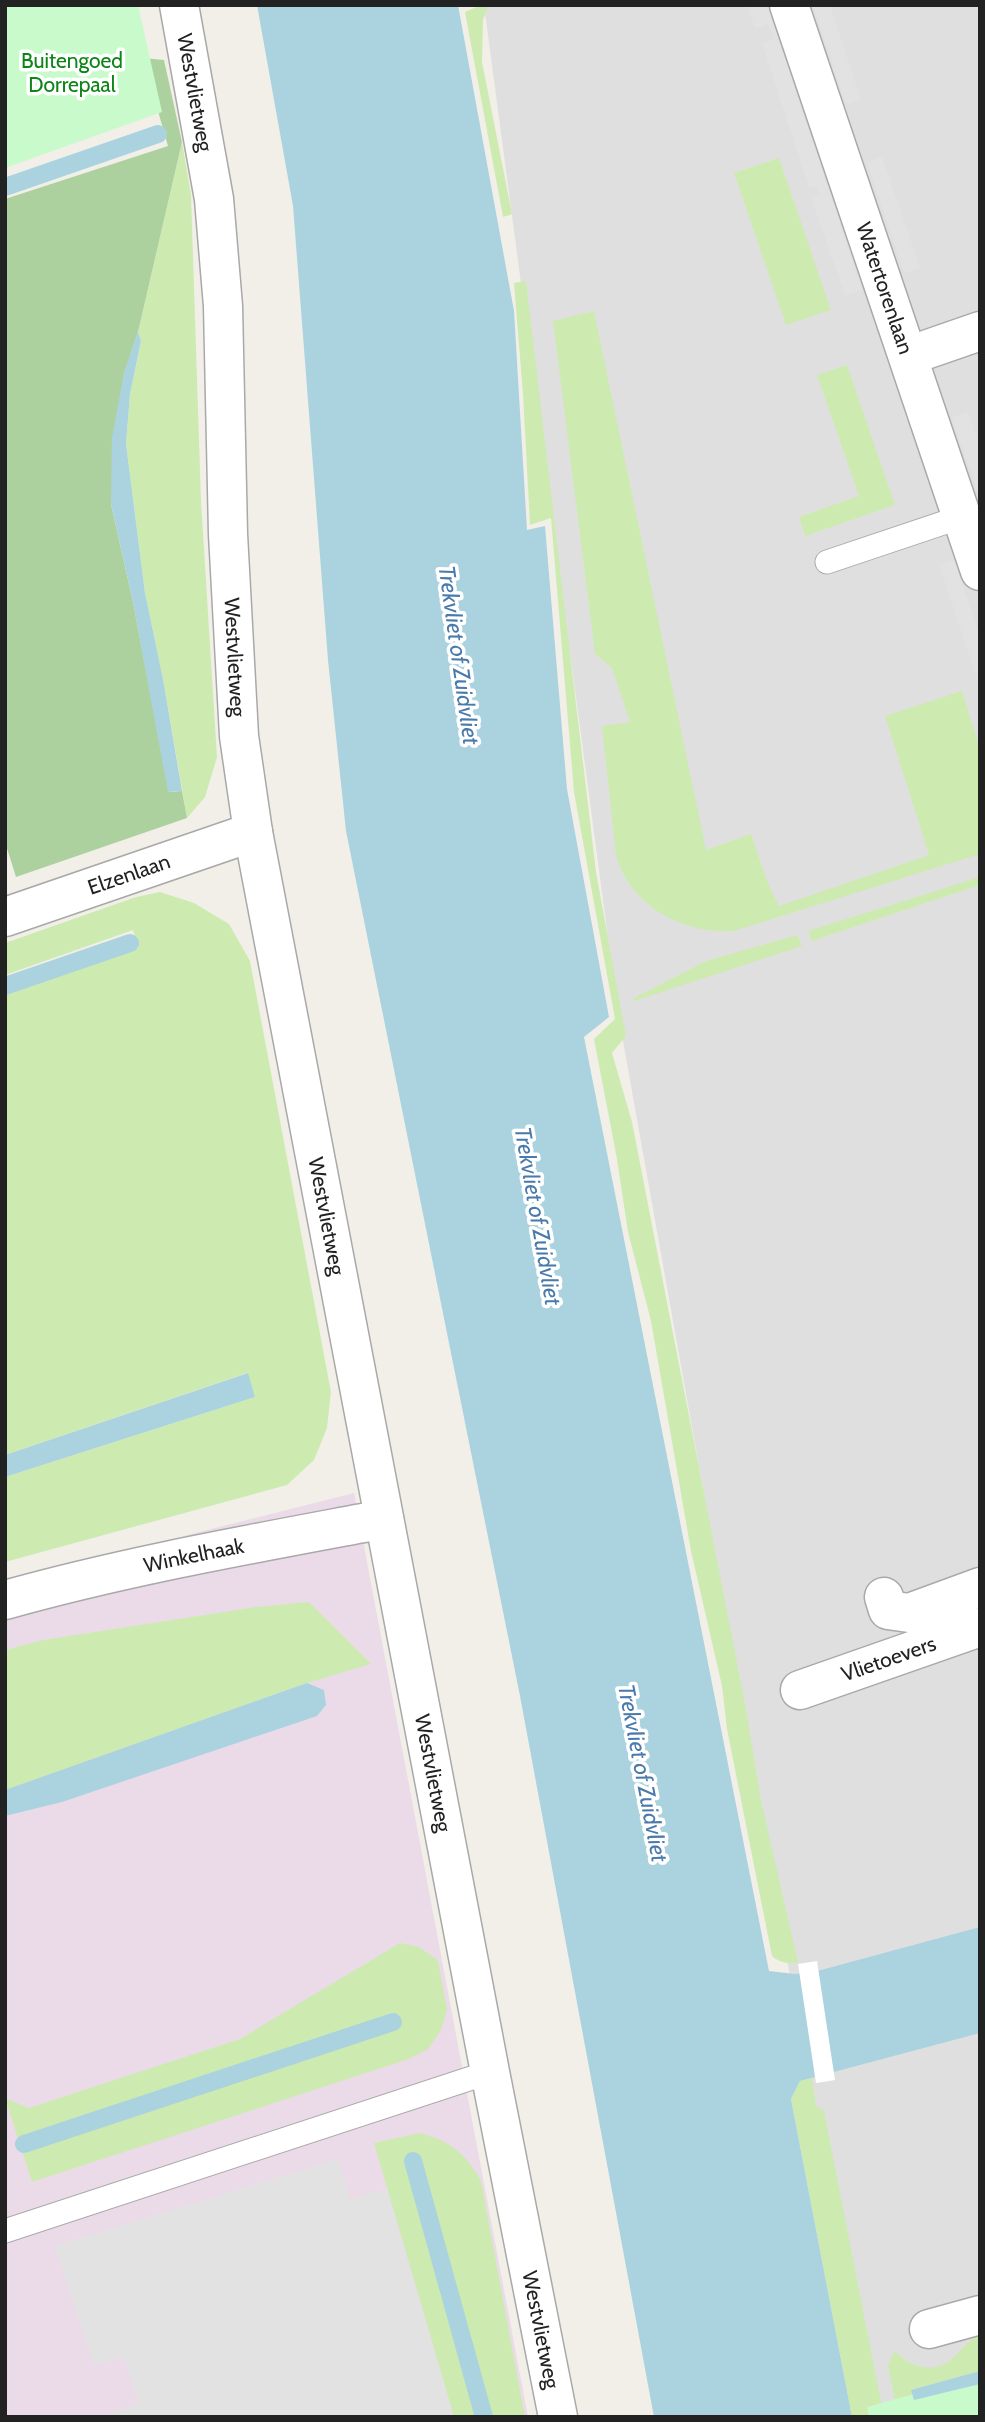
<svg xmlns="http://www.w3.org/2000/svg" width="985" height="2422" font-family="Cabin,sans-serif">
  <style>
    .residential { fill: #e0dfdf }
    .industrial { fill: #ebdbe8 }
    .grass { fill: #cdebb0 }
    .forest { fill: #add19e }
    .park { fill: #c8facc }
    .parking { fill: #e2e2e2 }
    .water { fill: #aad3df }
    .pier { fill: #fff }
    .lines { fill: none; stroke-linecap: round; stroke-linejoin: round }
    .stream { stroke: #aad3df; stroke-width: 18 }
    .service-casing { stroke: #a9a9a9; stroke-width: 25 }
    .minor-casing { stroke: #a9a9a9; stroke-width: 41 }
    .tertiary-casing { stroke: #a9a9a9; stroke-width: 41 }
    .service { stroke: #fff; stroke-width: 23 }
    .minor { stroke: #fff; stroke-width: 38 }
    .tertiary { stroke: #fff; stroke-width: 38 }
    .labels { text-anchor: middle; stroke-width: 7; stroke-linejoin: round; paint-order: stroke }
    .park-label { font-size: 21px; fill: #0c8416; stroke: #fff }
    .street-label { font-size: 21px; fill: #222; stroke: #fff }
    .water-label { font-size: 23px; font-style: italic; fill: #4a7aab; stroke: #fff }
  </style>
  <rect width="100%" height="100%" fill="#f2efe9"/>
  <polygon class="residential" points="484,5 980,5 980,2417 867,2407 618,1013"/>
  <polygon class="industrial" points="354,1493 528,2417 5,2417 5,1581"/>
  <g class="grass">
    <polygon points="481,5 489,5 483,20 482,62 512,214 503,217 465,12"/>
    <polygon points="182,142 191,195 201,501 217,757 205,797 187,818 163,679 145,593 126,444 130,394 141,341 138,332"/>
    <polygon points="779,158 831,310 786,325 734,173"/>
    <path d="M526,281L596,872L626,1036L612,1053L632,1122L746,1709L761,1800L798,1962C790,1965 778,1962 772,1956L727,1729L722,1686L691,1551L651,1321L628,1232L617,1159L594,1039L615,1019L574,792L551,518L530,525L523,394L514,283Z"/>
    <path d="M594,311L706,850L751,834L768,884L779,906L929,855L885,716L962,691L980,748V854L734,931C683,934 631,907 616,856L602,726L630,722L612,668L595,654L553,321Z"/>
    <polygon points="847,365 895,505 805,536 799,517 859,496 817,375"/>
    <polygon points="980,877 980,885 812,941 808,931"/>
    <polygon points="160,892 194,903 229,924 250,961 331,1392 327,1428 314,1460 287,1485 5,1562 5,1477 255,1397 247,1373 5,1455 5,994 138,948 133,930 5,975 5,943 136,897"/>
    <polygon points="797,935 802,946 634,1001 634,998 706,961"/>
    <polygon points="309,1602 371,1664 307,1683 5,1790 5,1650 43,1640 256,1607"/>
    <polygon points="400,1943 419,1947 438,1960 447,2010 441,2030 428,2049 409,2059 32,2182 5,2098 29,2108 240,2039"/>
    <polygon points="812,2078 816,2106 824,2111 884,2417 852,2417 791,2099 800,2081"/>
    <path d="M420,2133C450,2141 466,2154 481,2181L525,2417H454L374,2143Z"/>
    <path d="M980,2336V2371L911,2390L968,2417H898L888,2365L895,2351C910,2368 936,2375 954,2357C964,2348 967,2340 980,2336Z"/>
  </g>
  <polygon class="forest" points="5,5 143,58 164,60 182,142 138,332 124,374 111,504 133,602 169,792 182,791 187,818 16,877 5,842 5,199 168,146 158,111"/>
  <g class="park">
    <polygon points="5,5 138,5 162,112 5,168"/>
    <polygon points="980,2376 980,2417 869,2417 867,2407"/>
  </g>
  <g class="parking">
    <polygon points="747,5 767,5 862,290 845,295 811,197 819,194 817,185 809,187 762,44 774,39 768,24 755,28"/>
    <polygon points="813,5 830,5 861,100 846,105"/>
    <polygon points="882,157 920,268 904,273 867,162"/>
    <polygon points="968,412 980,447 980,498 952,418"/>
    <polygon points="954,560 980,636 980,687 939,565"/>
    <polygon points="338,2159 350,2199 387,2189 454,2417 111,2417 110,2413 139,2404 124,2357 94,2365 55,2246"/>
  </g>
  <g class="water">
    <polygon points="257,5 458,5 514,311 527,530 545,526 567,789 609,1017 584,1037 769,1971 795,1974 821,1970 980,1927 980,2033 800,2081 791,2099 852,2417 654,2417 520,1696 346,831 328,660 293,206"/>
    <polygon points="138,332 141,341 130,394 126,444 145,593 163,679 182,791 168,792 133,602 111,504 112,438 124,373"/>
    <polygon points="248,1373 255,1397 5,1477 5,1455"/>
    <polygon points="307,1683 324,1690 326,1705 317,1716 62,1802 5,1816 5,1790"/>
    <polygon points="980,2371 980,2384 914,2400 911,2390"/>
  </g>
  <polygon class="pier" points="817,1961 835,2080 816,2083 798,1964"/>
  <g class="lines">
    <g class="stream">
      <polyline points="5,187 158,134"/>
      <polyline points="5,986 130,943"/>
      <polyline points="24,2144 393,2022"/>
      <polyline points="413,2161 484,2417"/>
    </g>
    <g class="service-casing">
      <g id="service">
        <polyline points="827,562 961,517"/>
        <polyline points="5,2231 490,2072"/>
      </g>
    </g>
    <g class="minor-casing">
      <g id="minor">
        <path id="s1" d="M789,5L980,571"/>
        <polyline points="908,356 980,331"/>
        <path id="s2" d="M5,917L253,832"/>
        <polyline points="884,1597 888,1610 909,1613 980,1587"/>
        <path id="s3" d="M5,1600C130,1565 257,1543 384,1519"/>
        <path id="s4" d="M800,1690L980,1627"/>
        <polyline points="929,2329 980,2315"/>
      </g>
    </g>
    <g class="tertiary-casing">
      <g id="tertiary">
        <path id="s5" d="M179,5L214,199L223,306L228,534L239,736L253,832L490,2072L558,2417"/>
      </g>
    </g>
    <use href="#service" class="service"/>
    <use href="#minor" class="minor"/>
    <use href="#tertiary" class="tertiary"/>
  </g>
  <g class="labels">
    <g class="park-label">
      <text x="72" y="68">Buitengoed<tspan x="72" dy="24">Dorrepaal</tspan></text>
    </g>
    <g class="street-label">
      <text dy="7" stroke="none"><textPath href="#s5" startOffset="89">Westvlietweg</textPath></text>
      <text dy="7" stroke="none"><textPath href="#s1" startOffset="299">Watertorenlaan</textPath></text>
      <text dy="7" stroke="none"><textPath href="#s5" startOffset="656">Westvlietweg</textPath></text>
      <text dy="7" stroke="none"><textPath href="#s2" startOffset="131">Elzenlaan</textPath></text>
      <text dy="7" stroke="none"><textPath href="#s5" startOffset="1223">Westvlietweg</textPath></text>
      <text dy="7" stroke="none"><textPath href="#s3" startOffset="194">Winkelhaak</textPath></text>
      <text dy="7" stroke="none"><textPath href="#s4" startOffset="94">Vlietoevers</textPath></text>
      <text dy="7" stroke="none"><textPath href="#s5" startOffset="1790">Westvlietweg</textPath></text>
      <text dy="7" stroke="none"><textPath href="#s5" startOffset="2357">Westvlietweg</textPath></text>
    </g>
    <g class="water-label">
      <text transform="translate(459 655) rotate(82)" y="8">Trekvliet of Zuidvliet</text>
      <text transform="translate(538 1216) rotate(80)" y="8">Trekvliet of Zuidvliet</text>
      <text transform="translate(643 1773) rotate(79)" y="8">Trekvliet of Zuidvliet</text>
    </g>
  </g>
  <rect width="985" height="2422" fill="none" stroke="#222222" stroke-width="14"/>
</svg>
